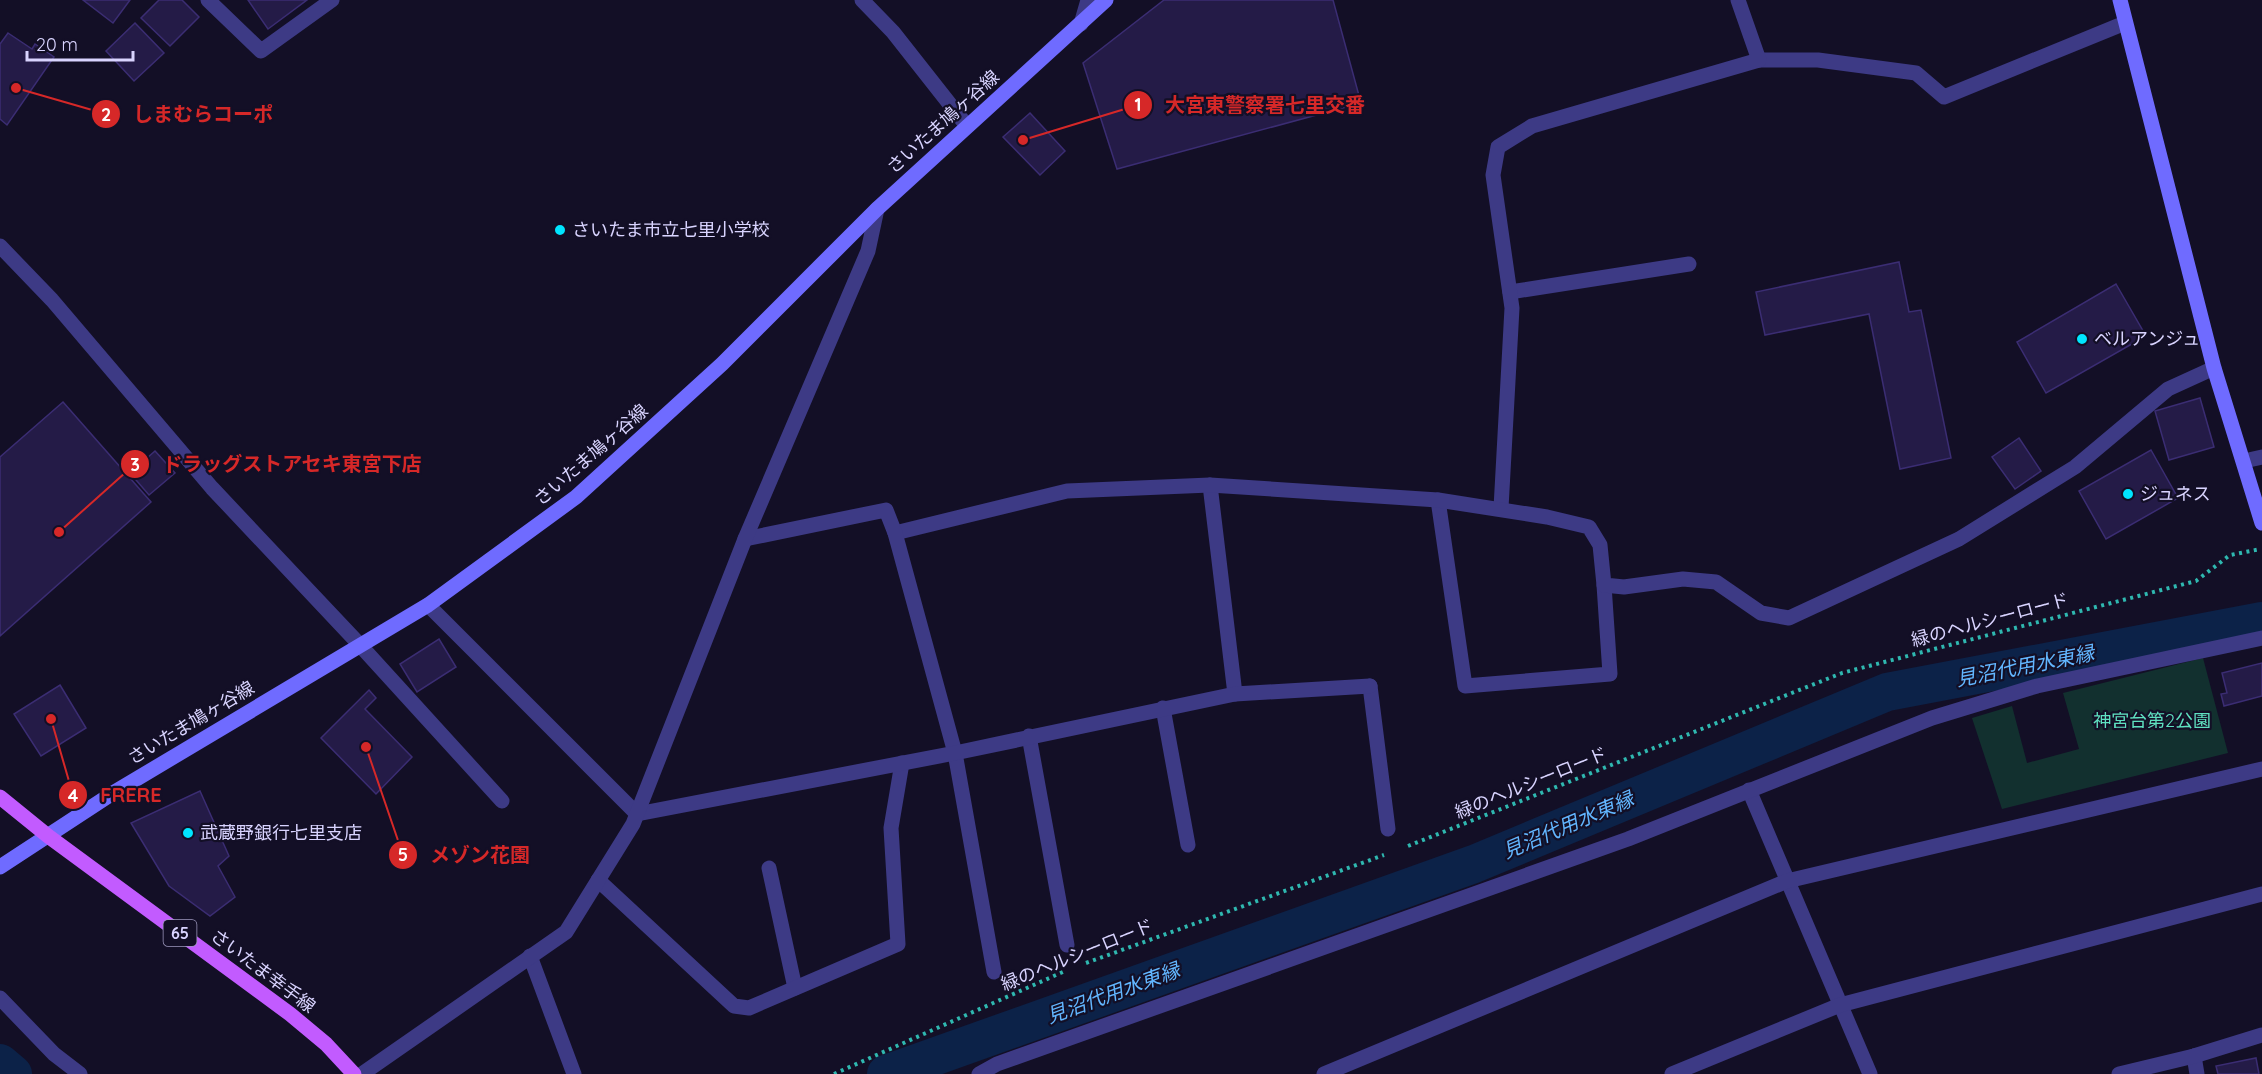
<svg xmlns="http://www.w3.org/2000/svg" width="2262" height="1074" font-family="Quicksand,'Noto Sans JP',sans-serif">
  <style>
    .green { fill: #12302f }
    .lines { fill: none; stroke-linecap: round; stroke-linejoin: round }
    .canal { stroke: #0c2248; stroke-width: 38 }
    .building { fill: #241b47; stroke: #3b2d73; stroke-width: 1.5 }
    .path { stroke: #2fb8b0; stroke-width: 4; stroke-dasharray: 3 4.5; stroke-linecap: butt }
    .lane { stroke: #3d3a85; stroke-width: 15 }
    .street { stroke: #3d3a85; stroke-width: 15 }
    .secondary { stroke: #6f6bff; stroke-width: 15 }
    .primary { stroke: #c25bff; stroke-width: 15 }
    .poi-dot { fill: #00e5ff; stroke: #130f26; stroke-width: 2 }
    .labels { text-anchor: middle; stroke-width: 4.5; stroke-linejoin: round; paint-order: stroke }
    .shield { fill: #130f26; stroke: #9e99be; stroke-width: 1.5 }
    .shield-label { font-size: 16px; font-weight: bold; fill: #d9d4ff }
    .street-label { font-size: 18px; fill: #d9d4ff; stroke: #130f26 }
    .poi-label { font-size: 18px; fill: #d9d4ff; stroke: #130f26; text-anchor: start }
    .park-label { font-size: 18px; fill: #5fe0c0; stroke: #130f26 }
    .water-label { font-size: 20px; font-style: italic; fill: #62b6ff; stroke: #130f26 }
    .leader { fill: none; stroke: #d62828; stroke-width: 2 }
    .callout-dot { fill: #d62828; stroke: #130f26; stroke-width: 2 }
    .mark-label { font-size: 18px; text-anchor: middle; font-weight: bold; fill: #fff }
    .callout-label { font-size: 20px; text-anchor: middle; font-weight: bold; fill: #d62828; stroke: #130f26; stroke-width: 4.5; stroke-linejoin: round; paint-order: stroke }
  </style>
  <rect width="100%" height="100%" fill="#130f26"/>
  <polygon class="green" points="2203,658 2228,753 2002,809 1972,718 2012,706 2027,763 2079,749 2063,693"/>
  <g class="lines">
    <g class="canal">
      <polyline points="0,1063 13,1074"/>
      <polyline points="886,1074 1474,864 1887,692 2262,621"/>
    </g>
  </g>
  <g class="building">
    <polygon points="83,0 130,0 113,23"/>
    <polygon points="159,0 182,0 199,17 170,46 141,18"/>
    <polygon points="248,0 307,0 268,29"/>
    <polygon points="1164,0 1333,0 1361,103 1117,169 1083,63"/>
    <polygon points="135,23 164,53 134,81 106,51"/>
    <polygon points="8,33 32,49 35,44 54,57 7,125 0,119 0,44"/>
    <polygon points="1030,113 1065,151 1040,175 1003,137"/>
    <polygon points="1899,262 1909,312 1921,310 1951,458 1900,469 1869,314 1765,335 1756,292"/>
    <polygon points="2116,284 2146,336 2046,393 2017,342"/>
    <polygon points="2200,398 2214,447 2169,460 2155,411"/>
    <polygon points="63,402 151,502 0,636 0,457"/>
    <polygon points="2019,438 2041,471 2015,489 1992,457"/>
    <polygon points="2151,450 2178,498 2106,539 2079,491"/>
    <polygon points="155,451 175,473 149,495 130,473"/>
    <polygon points="439,639 456,667 417,692 400,664"/>
    <polygon points="2262,663 2262,696 2224,706 2221,694 2227,693 2222,673"/>
    <polygon points="60,685 86,728 41,756 14,714"/>
    <polygon points="369,690 376,698 365,709 412,757 376,794 321,738"/>
    <polygon points="200,791 229,856 218,866 235,897 210,916 169,886 131,823"/>
    <polygon points="2256,1058 2259,1074 2218,1074 2216,1066"/>
  </g>
  <g class="lines">
    <g class="path">
      <polyline points="1408,846 1842,673 2196,581 2230,555 2261,549"/>
      <polyline points="1086,963 1384,855"/>
      <polyline points="834,1074 1065,971"/>
    </g>
    <g class="lane">
      <polyline points="1759,60 1818,60 1916,73 1944,97 2125,23"/>
      <polyline points="1370,686 1388,829"/>
      <polyline points="1163,708 1188,845"/>
      <polyline points="1029,736 1067,945"/>
      <polyline points="955,753 994,972"/>
      <polyline points="769,868 795,988"/>
      <polyline points="598,880 734,1006 749,1008 898,944 891,828 902,763"/>
      <polyline points="0,998 54,1054 80,1074"/>
    </g>
    <g class="street">
      <polyline points="208,0 261,51 332,0"/>
      <polyline points="862,0 893,32 967,126"/>
      <polyline points="1081,24 1088,0"/>
      <polyline points="0,246 52,300 212,488 359,644 502,801"/>
      <polyline points="1510,292 1689,264"/>
      <polyline points="2244,461 2262,457"/>
      <polyline points="1210,485 1235,694"/>
      <polyline points="1438,500 1465,686 1610,674 1604,585"/>
      <polyline points="1501,508 1512,308 1493,175 1498,147 1532,126 1759,60 1738,0"/>
      <polyline points="895,533 1067,491 1210,485 1438,500 1547,517 1589,527 1600,545 1604,585 1624,587 1683,579 1716,582 1761,613 1789,618 1959,539 2075,467 2168,389 2214,368"/>
      <polyline points="745,539 886,510 895,533 955,753"/>
      <polyline points="428,605 637,814 955,753 1235,694 1370,686"/>
      <polyline points="1749,790 1870,1074"/>
      <polyline points="530,956 574,1074"/>
      <polyline points="2194,1056 2197,1074"/>
      <polyline points="362,1074 566,932 633,824 745,539 868,251 877,209"/>
      <polyline points="979,1074 997,1064 1628,839 1932,718 2037,686 2262,638"/>
      <polyline points="1324,1074 1787,881 2262,769"/>
      <polyline points="1672,1074 1840,1005 2262,894"/>
      <polyline points="2119,1074 2194,1056 2262,1035"/>
    </g>
    <g class="secondary">
      <polyline points="2120,0 2214,368 2262,523"/>
      <polyline points="0,867 113,793 428,605 576,497 722,364 877,209 1106,0"/>
    </g>
    <polyline class="primary" points="0,797 48,836 290,1014 326,1044 354,1074"/>
  </g>
  <g class="poi-dot">
    <circle cx="560" cy="230" r="6"/>
    <circle cx="2082" cy="339" r="6"/>
    <circle cx="2128" cy="494" r="6"/>
    <circle cx="188" cy="833" r="6"/>
  </g>
  <g class="labels">
    <rect class="shield" x="163.5" y="920" width="33" height="26" rx="4.5"/>
    <g class="shield-label">
      <text x="180" y="939">65</text>
    </g>
    <g class="street-label">
      <text transform="translate(943 122) rotate(-42)" y="6">さいたま鳩ヶ谷線</text>
      <text transform="translate(591 455) rotate(-41)" y="6">さいたま鳩ヶ谷線</text>
      <text transform="translate(1990 620) rotate(-15)" y="6">緑のヘルシーロード</text>
      <text transform="translate(191 723) rotate(-31)" y="6">さいたま鳩ヶ谷線</text>
      <text transform="translate(1531 783) rotate(-22)" y="6">緑のヘルシーロード</text>
      <text transform="translate(1077 955) rotate(-22)" y="6">緑のヘルシーロード</text>
      <text transform="translate(263 971) rotate(37)" y="6">さいたま幸手線</text>
    </g>
    <g class="poi-label">
      <text x="572" y="236">さいたま市立七里小学校</text>
      <text x="2094" y="345">ベルアンジュ</text>
      <text x="2140" y="500">ジュネス</text>
      <text x="200" y="839">武蔵野銀行七里支店</text>
    </g>
    <g class="park-label">
      <text x="2152" y="727">神宮台第2公園</text>
    </g>
    <g class="water-label">
      <text transform="translate(2025 666) rotate(-11)" y="7">見沼代用水東縁</text>
      <text transform="translate(1568 825) rotate(-23)" y="7">見沼代用水東縁</text>
      <text transform="translate(1113 993) rotate(-20)" y="7">見沼代用水東縁</text>
    </g>
  </g>
  <path class="leader" d="M1023 140L1138 105M16 88L106 114M59 532L135 464M51 719L73 795M366 747L403 855"/>
  <g class="callout-dot">
    <circle cx="1023" cy="140" r="6"/>
    <circle cx="16" cy="88" r="6"/>
    <circle cx="59" cy="532" r="6"/>
    <circle cx="51" cy="719" r="6"/>
    <circle cx="366" cy="747" r="6"/>
    <circle cx="1138" cy="105" r="15"/>
    <circle cx="106" cy="114" r="15"/>
    <circle cx="135" cy="464" r="15"/>
    <circle cx="73" cy="795" r="15"/>
    <circle cx="403" cy="855" r="15"/>
  </g>
  <g class="mark-label">
    <text x="1138" y="111">1</text>
    <text x="106" y="121">2</text>
    <text x="135" y="471">3</text>
    <text x="73" y="802">4</text>
    <text x="403" y="861">5</text>
  </g>
  <g class="callout-label">
    <text x="1265" y="112">大宮東警察署七里交番</text>
    <text x="203" y="121">しまむらコーポ</text>
    <text x="292" y="471">ドラッグストアセキ東宮下店</text>
    <text x="131" y="802">FRERE</text>
    <text x="480" y="862">メゾン花園</text>
  </g>
  <path d="M27 51v9h106v-9" fill="none" stroke="#d9d4ff" stroke-width="3"/>
  <text x="36" y="51" font-size="18" fill="#d9d4ff" stroke="#130f26" stroke-width="4.5" paint-order="stroke">20 m</text>
</svg>
